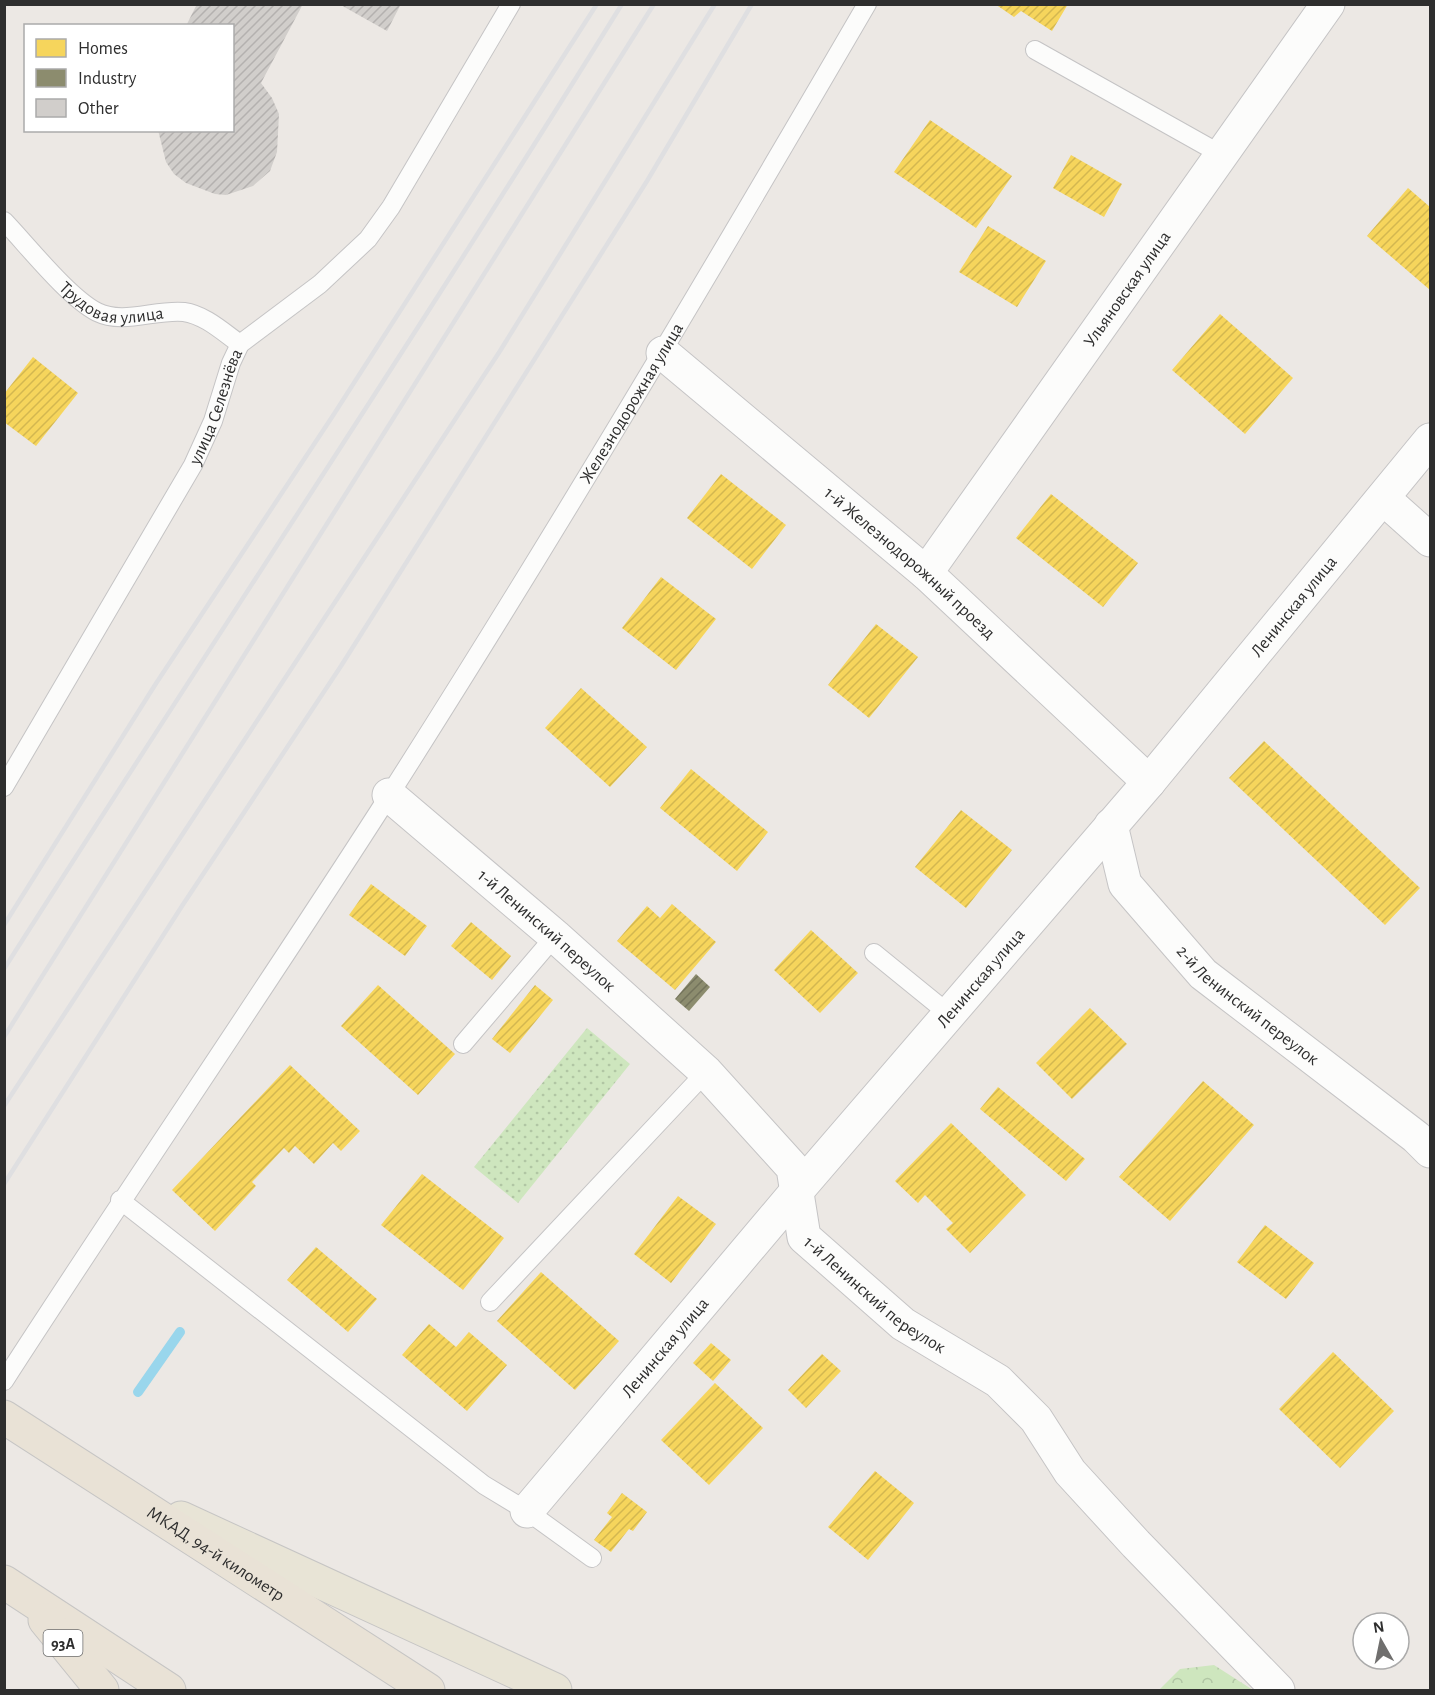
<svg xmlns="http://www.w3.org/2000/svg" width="1435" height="1695" font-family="'Alegreya Sans',sans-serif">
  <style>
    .grass { fill: url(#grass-dots) }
    .forest { fill: url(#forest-crowns) }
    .homes { fill: url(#homes-hatch) }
    .industry { fill: url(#industry-hatch) }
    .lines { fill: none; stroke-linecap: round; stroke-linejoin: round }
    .stream { stroke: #99d6ec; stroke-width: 10 }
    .building { fill: url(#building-hatch) }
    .service-casing { stroke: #c5c4c5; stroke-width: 20 }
    .minor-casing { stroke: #c5c4c5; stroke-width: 35 }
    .primary-casing { stroke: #c6c5c4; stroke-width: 35 }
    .trunk-casing { stroke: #c6c5c4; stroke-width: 35 }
    .service { stroke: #fcfcfb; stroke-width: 18 }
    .minor { stroke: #fcfcfb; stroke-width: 33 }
    .primary { stroke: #e8e4d6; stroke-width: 33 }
    .trunk { stroke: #e9e2d6; stroke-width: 33 }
    .rail { stroke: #dfdfe1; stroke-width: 4.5 }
    .labels { text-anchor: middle; stroke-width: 6; stroke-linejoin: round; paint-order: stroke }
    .shield { fill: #fff; stroke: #6d6d6d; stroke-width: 1.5 }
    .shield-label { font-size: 16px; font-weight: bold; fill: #2e2e2e }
    .street-label { font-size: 18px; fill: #2e2e2e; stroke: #fff }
  </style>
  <defs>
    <pattern id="grass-dots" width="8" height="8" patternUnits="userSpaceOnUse" patternTransform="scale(1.5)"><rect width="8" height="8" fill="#cee6be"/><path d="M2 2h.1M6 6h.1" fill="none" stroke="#b1c6a4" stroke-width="1.8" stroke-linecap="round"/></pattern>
    <pattern id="forest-crowns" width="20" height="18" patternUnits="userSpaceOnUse" patternTransform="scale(1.5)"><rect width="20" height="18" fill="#cee6be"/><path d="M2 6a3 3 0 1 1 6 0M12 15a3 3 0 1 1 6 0" fill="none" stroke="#b1c6a4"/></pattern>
    <pattern id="homes-hatch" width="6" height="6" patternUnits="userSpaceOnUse" patternTransform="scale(1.5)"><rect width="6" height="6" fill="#f6d55c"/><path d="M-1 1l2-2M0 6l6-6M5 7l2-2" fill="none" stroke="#d3b750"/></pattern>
    <pattern id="industry-hatch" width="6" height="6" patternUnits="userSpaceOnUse" patternTransform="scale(1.5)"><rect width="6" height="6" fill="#8c8c6e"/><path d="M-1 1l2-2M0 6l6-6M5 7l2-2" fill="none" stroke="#73735b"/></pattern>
    <pattern id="building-hatch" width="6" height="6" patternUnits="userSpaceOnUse" patternTransform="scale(1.5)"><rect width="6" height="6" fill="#d1cecb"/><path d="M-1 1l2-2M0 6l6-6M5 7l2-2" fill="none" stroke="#b4b1af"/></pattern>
  </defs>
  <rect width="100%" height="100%" fill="#ece8e4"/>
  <polygon class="grass" points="587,1028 630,1064 518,1203 474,1167"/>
  <polygon class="forest" points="1214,1665 1253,1690 1159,1690 1180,1669"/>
  <g class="homes">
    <polygon points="995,4 1068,4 1052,31 1021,11 1014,17"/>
    <polygon points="930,120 1012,176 976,228 894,172"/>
    <polygon points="1071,155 1122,184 1104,217 1053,188"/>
    <polygon points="1408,188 1430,207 1430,290 1367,236"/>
    <polygon points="988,226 1046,261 1017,307 959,272"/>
    <polygon points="1220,314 1293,378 1245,434 1172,370"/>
    <polygon points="33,357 78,393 36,446 4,422 4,394"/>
    <polygon points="721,474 786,525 752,569 687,518"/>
    <polygon points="1051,494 1138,563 1103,607 1016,538"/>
    <polygon points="661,577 716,619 676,670 622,628"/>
    <polygon points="876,624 918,657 869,718 828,685"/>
    <polygon points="581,688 647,747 610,787 545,728"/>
    <polygon points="1264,741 1420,888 1385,925 1229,778"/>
    <polygon points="691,769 768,832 737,871 660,808"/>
    <polygon points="961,810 1012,850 966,908 915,867"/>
    <polygon points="371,884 427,926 405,956 349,915"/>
    <polygon points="672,904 716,942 675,990 617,941 647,906 660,918"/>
    <polygon points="471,922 511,956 492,980 451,946"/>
    <polygon points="811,930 858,973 820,1013 774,970"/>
    <polygon points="378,985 455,1054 418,1095 341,1026"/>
    <polygon points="535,985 553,1000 510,1053 492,1039"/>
    <polygon points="1090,1008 1127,1044 1072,1099 1036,1063"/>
    <polygon points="290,1065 360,1131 341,1151 333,1143 314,1164 295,1146 289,1153 284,1148 252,1182 256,1186 215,1231 172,1190"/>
    <polygon points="1203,1081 1254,1125 1170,1221 1119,1177"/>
    <polygon points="998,1087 1085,1159 1066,1181 980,1109"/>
    <polygon points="951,1123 1026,1195 970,1253 946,1229 953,1223 925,1195 918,1203 895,1181"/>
    <polygon points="422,1174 504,1238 463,1290 381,1225"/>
    <polygon points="678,1196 716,1224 671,1283 634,1254"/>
    <polygon points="1265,1225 1314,1263 1286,1299 1237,1262"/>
    <polygon points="316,1247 377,1299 348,1332 287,1280"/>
    <polygon points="541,1272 619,1341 575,1390 497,1321"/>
    <polygon points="429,1324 456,1347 469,1332 507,1365 467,1411 402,1355"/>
    <polygon points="711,1343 731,1360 713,1381 693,1363"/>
    <polygon points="1333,1352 1394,1411 1340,1468 1279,1409"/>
    <polygon points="822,1354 841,1371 806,1408 788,1390"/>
    <polygon points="715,1383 763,1428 709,1485 661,1440"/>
    <polygon points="875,1471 914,1503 868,1560 828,1527"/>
    <polygon points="622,1493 647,1512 633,1531 629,1529 611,1552 594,1540 612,1517 607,1513"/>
  </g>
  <polygon class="industry" points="696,974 710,987 689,1011 675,999"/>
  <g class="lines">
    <polyline class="stream" points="138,1392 180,1332"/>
  </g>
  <g class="building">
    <polygon points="197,4 303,4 261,83 272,98 279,114 277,152 270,171 253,186 226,195 215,194 186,183 174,174 166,162 158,130 232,130 232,26 186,26"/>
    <polygon points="339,4 401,4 387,31"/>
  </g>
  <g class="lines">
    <g class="service-casing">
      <g id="service">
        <polyline points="1035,50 1224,156"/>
        <path id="s1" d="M4,221C28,246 68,297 97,312C123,325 156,309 184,312C205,315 223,332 240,344"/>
        <path id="s2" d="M4,787L193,465L213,421L231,363L240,344L320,284L368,239L391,207L511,4"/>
        <polyline points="874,953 949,1014"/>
        <polyline points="463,1044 555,936"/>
        <polyline points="120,1200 484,1485 527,1511 592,1558"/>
        <polyline points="490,1302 706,1072"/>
        <path id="s3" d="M4,1381C131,1184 264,991 390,794C555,535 712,270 867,4"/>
      </g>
    </g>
    <g class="minor-casing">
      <g id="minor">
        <path id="s4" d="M663,353L926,573L1149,782"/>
        <polyline points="1383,498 1430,540"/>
        <path id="s5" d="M926,573L1328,4"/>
        <path id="s6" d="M389,795L555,936L706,1072L793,1168L804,1237L903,1324L998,1381L1036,1419L1070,1472L1136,1544L1278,1690"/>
        <path id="s7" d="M1111,825L1125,884L1203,974L1416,1137L1430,1151"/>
        <path id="s8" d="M527,1511L796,1192L1149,782L1430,440"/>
      </g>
    </g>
    <g class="primary-casing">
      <polyline id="primary" points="181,1518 555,1690"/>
    </g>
    <g class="trunk-casing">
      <g id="trunk">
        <path id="s9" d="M4,1417L428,1690"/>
        <polyline points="4,1582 169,1690"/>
        <polyline points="45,1620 102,1690"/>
      </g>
    </g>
    <use href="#service" class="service"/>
    <use href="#minor" class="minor"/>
    <use href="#primary" class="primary"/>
    <use href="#trunk" class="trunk"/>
    <g class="rail">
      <polyline points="4,925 155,685 334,414 597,4"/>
      <path d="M4,969C209,647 421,329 622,4"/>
      <polyline points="4,1037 654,4"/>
      <polyline points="4,1106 500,351 715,4"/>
      <polyline points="4,1184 182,906 341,666 647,181 752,4"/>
    </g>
  </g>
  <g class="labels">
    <rect class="shield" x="43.5" y="1630" width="39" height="26" rx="4.5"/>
    <g class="shield-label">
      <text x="63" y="1649">93A</text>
    </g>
    <g class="street-label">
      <text dy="6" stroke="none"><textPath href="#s5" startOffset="348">Ульяновская улица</textPath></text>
      <text dy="6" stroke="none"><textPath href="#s1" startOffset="142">Трудовая улица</textPath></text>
      <text dy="6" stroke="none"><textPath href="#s3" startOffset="1162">Железнодорожная улица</textPath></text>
      <text dy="6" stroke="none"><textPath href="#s2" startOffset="436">улица Селезнёва</textPath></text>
      <text dy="6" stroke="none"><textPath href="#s4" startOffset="324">1-й Железнодорожный проезд</textPath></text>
      <text dy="6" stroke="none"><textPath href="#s8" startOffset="1186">Ленинская улица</textPath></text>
      <text dy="6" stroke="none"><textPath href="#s6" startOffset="208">1-й Ленинский переулок</textPath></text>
      <text dy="6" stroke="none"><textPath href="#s8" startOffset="700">Ленинская улица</textPath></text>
      <text dy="6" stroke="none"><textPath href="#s7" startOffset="234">2-й Ленинский переулок</textPath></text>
      <text dy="6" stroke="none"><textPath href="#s6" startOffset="712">1-й Ленинский переулок</textPath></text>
      <text dy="6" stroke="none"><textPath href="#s8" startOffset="214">Ленинская улица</textPath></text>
      <text dy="6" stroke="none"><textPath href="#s9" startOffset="252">МКАД, 94-й километр</textPath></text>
    </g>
  </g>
  <rect width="1435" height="1695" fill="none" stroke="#2e2e2e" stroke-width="12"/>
  <rect x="24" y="24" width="210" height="108" fill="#ffffff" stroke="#ababab" stroke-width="1.5"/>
  <rect x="36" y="39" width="30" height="18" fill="#f6d55c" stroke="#ababab" stroke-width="1.5"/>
  <text x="78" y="54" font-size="18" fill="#2e2e2e">Homes</text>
  <rect x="36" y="69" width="30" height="18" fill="#8c8c6e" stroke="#ababab" stroke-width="1.5"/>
  <text x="78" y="84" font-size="18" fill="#2e2e2e">Industry</text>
  <rect x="36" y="99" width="30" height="18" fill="#d1cecb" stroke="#ababab" stroke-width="1.5"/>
  <text x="78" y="114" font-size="18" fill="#2e2e2e">Other</text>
  <g transform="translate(1381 1641) rotate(351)"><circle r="28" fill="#ffffff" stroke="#ababab" stroke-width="1.5"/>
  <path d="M0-4.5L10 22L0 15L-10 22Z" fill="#706f6e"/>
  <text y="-9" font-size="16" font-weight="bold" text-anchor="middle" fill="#2e2e2e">N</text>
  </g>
</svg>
